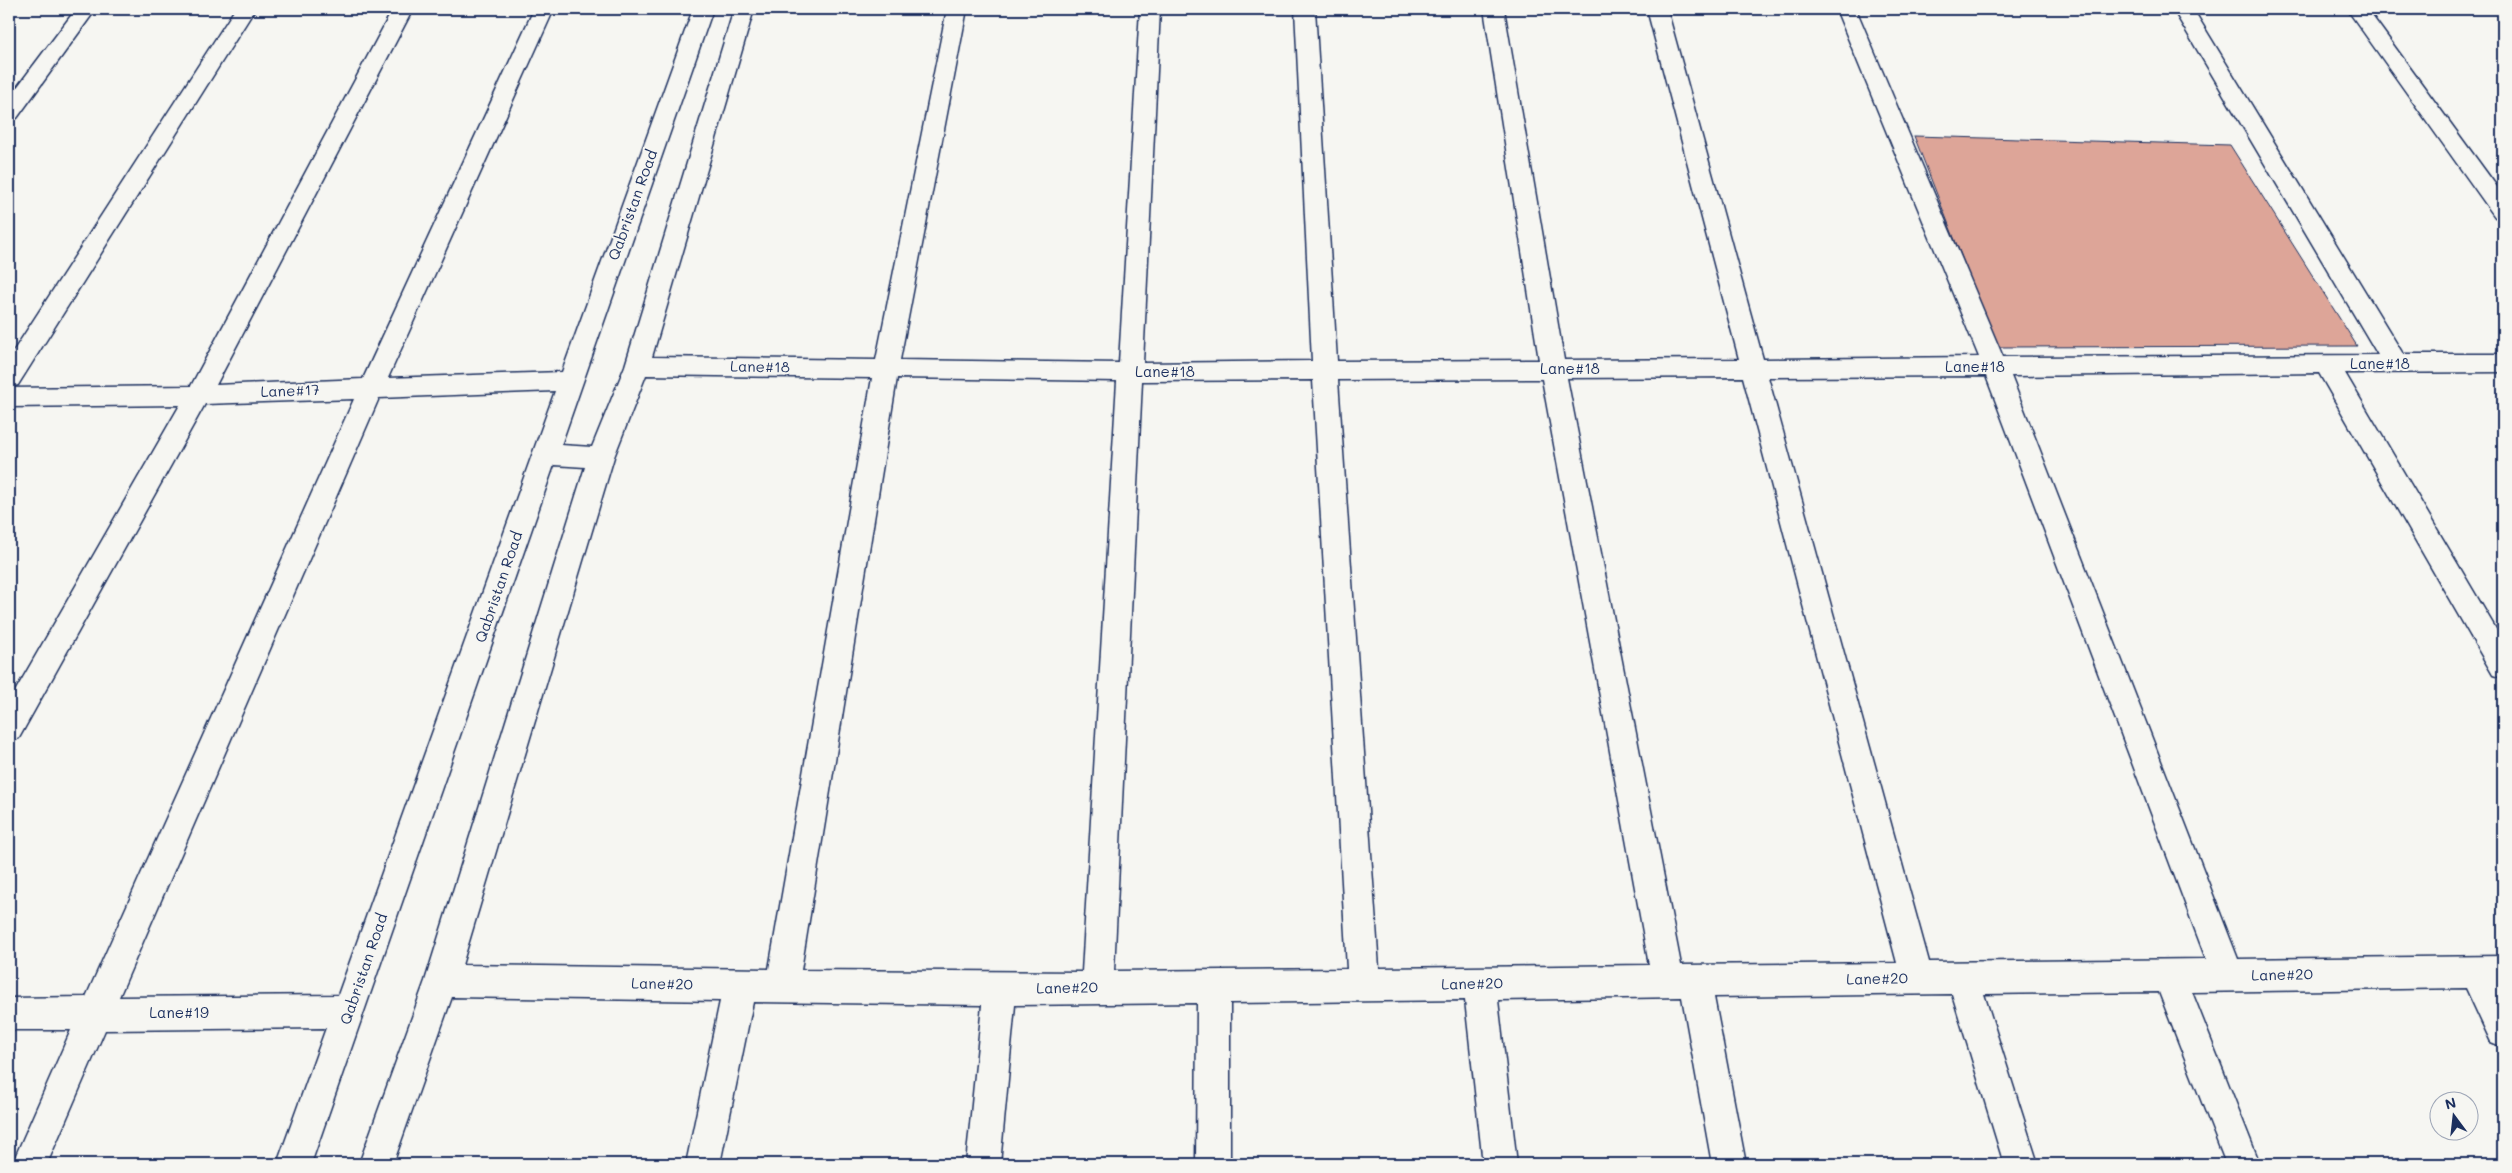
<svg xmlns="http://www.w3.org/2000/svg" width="2512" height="1173" font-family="Mali,sans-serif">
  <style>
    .building { fill: #dda598; stroke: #1b2f5e }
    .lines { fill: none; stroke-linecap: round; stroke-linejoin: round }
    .minor-casing { stroke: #1b2f5e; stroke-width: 3 }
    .minor { fill: #f6f6f2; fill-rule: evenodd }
    .labels { text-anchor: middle; stroke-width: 4; stroke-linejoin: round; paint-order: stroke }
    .street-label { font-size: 15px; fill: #1b2f5e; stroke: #f6f6f2 }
  </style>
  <rect width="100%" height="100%" fill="#f6f6f2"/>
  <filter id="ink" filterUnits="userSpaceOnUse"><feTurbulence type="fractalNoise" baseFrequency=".02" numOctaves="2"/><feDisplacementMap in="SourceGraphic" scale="10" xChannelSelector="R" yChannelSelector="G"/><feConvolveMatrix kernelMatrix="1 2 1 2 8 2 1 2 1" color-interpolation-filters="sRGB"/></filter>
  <g filter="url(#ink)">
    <polygon class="building" points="1914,136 2230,145 2357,346 1997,347"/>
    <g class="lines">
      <g class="minor-casing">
        <g id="minor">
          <polygon points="76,9 96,9 17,118 9,120 9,98"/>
          <polygon points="235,9 255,9 18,385 9,387 9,358"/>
          <path d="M393,9H413L216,385L363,379L534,9H554L388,378L562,372L693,9H713L561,445L592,447L625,366L734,9H754L652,357L876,360L947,9H967L900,360L1119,363L1140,9H1160L1143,363L1312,361L1295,9H1315L1337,361L1539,360L1484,9H1504L1564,360L1739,359L1647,9H1667L1763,359L1979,357L1836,9H1856L2003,357L2378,355L2173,9H2193L2403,354H2503V372L2345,373L2503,641V678L2493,675L2319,373L2011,376L2238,959L2503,956V988H2500L2503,995V1047L2491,1042L2466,988L2192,992L2260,1164H2226L2159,992L1984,994L2038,1164H2004L1952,994L1714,997L1746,1164H1712L1682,997L1498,1000L1517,1164H1483L1465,1000L1230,1003V1164H1196L1197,1003L1015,1005L1000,1164H966L982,1005L753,1002L720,1164H686L720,1001L452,997L393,1164H359L425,981L585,467L554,465L311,1164H277L326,1028L105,1030L47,1164H12L71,1030H9V998L86,997L354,399L205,404L19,738L9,742V702L180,405L9,407V388L191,386ZM646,375L872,378L769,969L462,965L614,457ZM1986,376L2206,959L1929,962L1768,377ZM1743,377L1897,963L1681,965L1567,378ZM897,378L1117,381L1082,972L801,970ZM1542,379L1649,965L1379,968L1338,380ZM1313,380L1347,969L1114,971L1142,381ZM555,391L338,995L119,997L379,398Z"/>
          <polygon points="2347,9 2367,9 2503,195 2503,219 2495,217"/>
        </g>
      </g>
      <use href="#minor" class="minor"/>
    </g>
  </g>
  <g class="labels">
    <g class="street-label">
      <text transform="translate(633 205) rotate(-70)" y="5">Qabristan Road</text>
      <text x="2380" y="369">Lane#18</text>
      <text transform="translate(760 367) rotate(1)" y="5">Lane#18</text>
      <text x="1975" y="372">Lane#18</text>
      <text x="1570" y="374">Lane#18</text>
      <text x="1165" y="377">Lane#18</text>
      <text transform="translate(290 391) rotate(-2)" y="5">Lane#17</text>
      <text transform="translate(499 587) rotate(-71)" y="5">Qabristan Road</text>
      <text transform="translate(364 969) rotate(-71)" y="5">Qabristan Road</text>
      <text transform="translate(2282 975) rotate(-1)" y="5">Lane#20</text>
      <text transform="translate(1877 979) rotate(-1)" y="5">Lane#20</text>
      <text transform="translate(662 984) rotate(1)" y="5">Lane#20</text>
      <text transform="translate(1472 984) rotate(-1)" y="5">Lane#20</text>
      <text transform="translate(1067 988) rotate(-1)" y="5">Lane#20</text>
      <text x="179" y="1018">Lane#19</text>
    </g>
  </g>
  <rect width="2512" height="1173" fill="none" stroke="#f6f6f2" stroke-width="30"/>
  <rect x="15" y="15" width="2482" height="1143" fill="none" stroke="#1b2f5e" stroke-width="2" filter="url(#ink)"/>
  <g transform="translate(2454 1116) rotate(345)"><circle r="24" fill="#f6f6f2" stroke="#9ea6b7"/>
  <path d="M0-4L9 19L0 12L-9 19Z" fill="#1b2f5e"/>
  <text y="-8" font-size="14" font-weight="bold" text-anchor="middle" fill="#1b2f5e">N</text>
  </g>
</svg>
